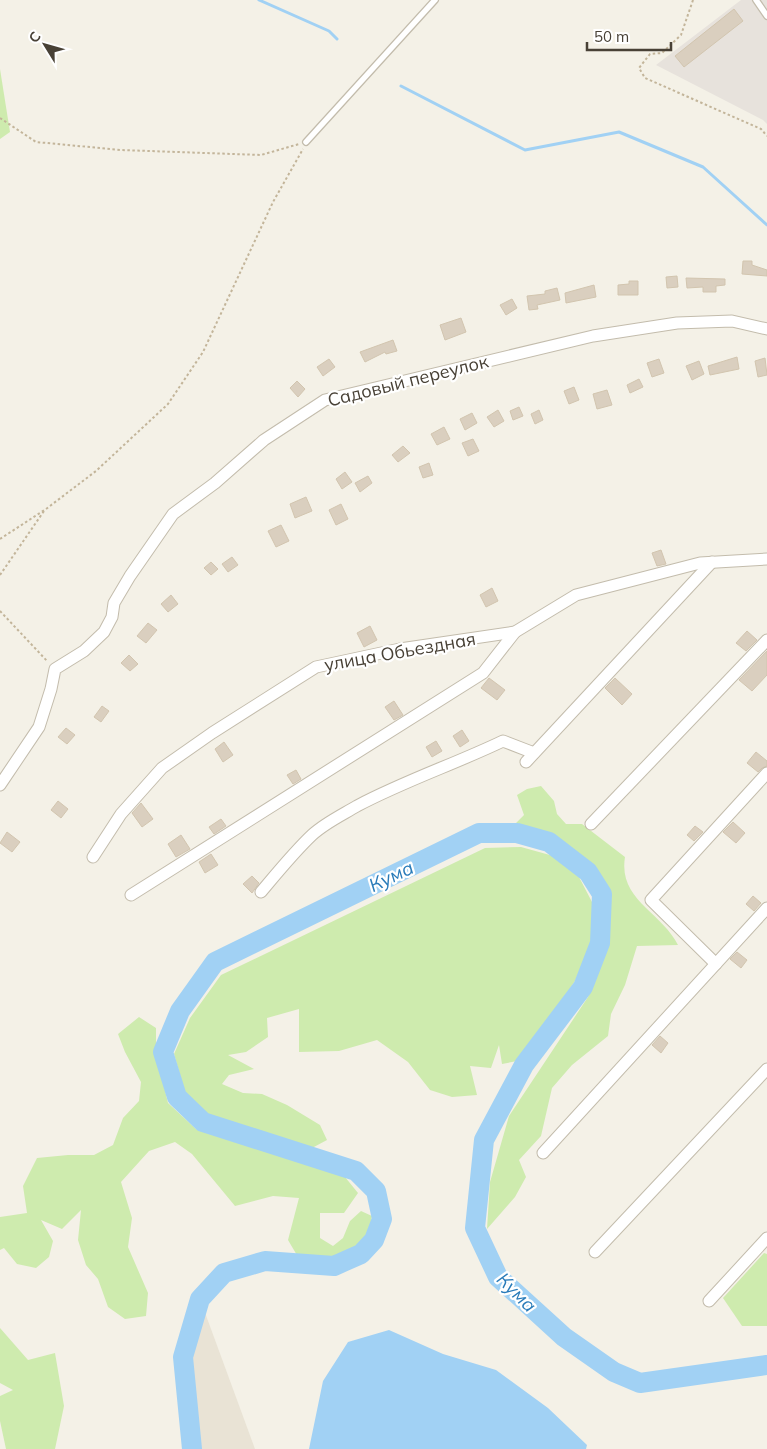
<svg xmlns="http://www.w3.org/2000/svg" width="767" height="1449" font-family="Mulish,sans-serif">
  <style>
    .residential { fill: #e9e3d5 }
    .industrial { fill: #e7e2dc }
    .green { fill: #ceebae }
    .water { fill: #a1d1f4 }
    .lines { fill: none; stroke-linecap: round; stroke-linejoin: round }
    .stream { stroke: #a1d1f4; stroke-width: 3 }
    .river { stroke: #a1d1f4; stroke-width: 20 }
    .building { fill: #dacfbf; stroke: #d2c5af }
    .service-casing { stroke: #c3bcac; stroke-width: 8 }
    .minor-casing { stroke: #c3bcac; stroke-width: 13 }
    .path { stroke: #c3b59a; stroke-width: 2; stroke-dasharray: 2.5 2.5; stroke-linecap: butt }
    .service { stroke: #fff; stroke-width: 5.5 }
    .minor { stroke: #fff; stroke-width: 11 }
    .labels { text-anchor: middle; stroke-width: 4.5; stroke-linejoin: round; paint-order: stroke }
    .street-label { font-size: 18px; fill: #484136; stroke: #fff }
    .water-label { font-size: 19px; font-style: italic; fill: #297bb9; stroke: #fff }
  </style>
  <rect width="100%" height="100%" fill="#f4f1e7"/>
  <polygon class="residential" points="200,1299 255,1449 192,1449 183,1357"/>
  <polygon class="industrial" points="741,0 767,0 767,124 763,120 656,65"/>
  <g class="green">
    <polygon points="0,69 10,132 0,139"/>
    <path d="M541,786L554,801L557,814L566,824H582L625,857C618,900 662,912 678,945L637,946L625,985L611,1014L608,1036L572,1065L552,1088L541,1136L519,1160L526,1177L515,1197L487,1229L490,1182L509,1116L588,997L606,944L607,891L593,869L550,835L529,827L514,825L524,815L517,795L527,789Z"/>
    <polygon points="521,847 557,857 579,877 592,902 593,938 575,981 522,1060 502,1064 499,1045 491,1068 470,1066 477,1095 452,1097 430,1090 408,1062 377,1040 339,1051 299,1052 299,1009 267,1018 268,1037 246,1052 228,1055 254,1069 229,1075 222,1084 243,1093 262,1094 287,1105 320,1125 327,1140 312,1148 210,1116 185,1092 174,1054 190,1018 221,975 485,848"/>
    <polygon points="139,1017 156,1028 156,1053 168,1103 196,1129 345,1177 358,1193 344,1213 320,1213 320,1238 333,1246 343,1238 350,1221 361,1211 372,1216 369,1235 359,1249 332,1261 298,1257 288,1240 299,1198 273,1196 235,1206 192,1154 175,1142 149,1151 121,1182 132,1218 128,1247 148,1293 146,1316 125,1319 108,1307 98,1279 86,1265 78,1240 81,1210 62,1229 41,1220 53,1241 49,1257 36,1268 17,1264 4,1248 0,1250 0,1217 27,1213 23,1186 37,1158 68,1155 94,1155 113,1145 123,1118 139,1101 141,1082 125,1052 118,1034"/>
    <polygon points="764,1253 767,1254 767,1326 742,1326 723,1298"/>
    <polygon points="0,1328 28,1360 55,1353 64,1406 55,1449 6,1449 0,1421 0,1396 13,1390 0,1383"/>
  </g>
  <polygon class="water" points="389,1330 443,1354 496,1370 548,1408 587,1445 586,1449 309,1449 323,1381 348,1342"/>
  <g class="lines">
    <g class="stream">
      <polyline points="259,0 329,31 337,39"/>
      <polyline points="401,86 525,150 619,132 703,167 767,225"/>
    </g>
    <polyline class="river" points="192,1449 183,1357 200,1299 224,1273 265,1261 334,1266 361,1254 374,1240 382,1219 376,1191 356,1171 203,1122 177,1097 163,1052 180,1011 215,962 479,833 517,833 549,842 588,872 602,894 600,943 583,987 524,1065 484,1140 475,1228 498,1277 564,1337 614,1372 640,1383 767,1365"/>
  </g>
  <g class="building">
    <polygon points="734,9 743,21 684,67 675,56"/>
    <polygon points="743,261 752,261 752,265 767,270 767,276 742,274"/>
    <polygon points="677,276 678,287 667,288 666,277"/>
    <polygon points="686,278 725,279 725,285 716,286 716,292 703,292 703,287 687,288"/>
    <polygon points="629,281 638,281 638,295 618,295 618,285 629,284"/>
    <polygon points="594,285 596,297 566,303 565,293"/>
    <polygon points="557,288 560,300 537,305 538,309 529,310 527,296 545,294 545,291"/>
    <polygon points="512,299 517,308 506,315 500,305"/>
    <polygon points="461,318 466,332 445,340 440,325"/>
    <polygon points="393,340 397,351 386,354 385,352 365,362 360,352"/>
    <polygon points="737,357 739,369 710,375 708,366"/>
    <polygon points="765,358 767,375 758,377 755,361"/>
    <polygon points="329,359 335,367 323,376 317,367"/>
    <polygon points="659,359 664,373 652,377 647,363"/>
    <polygon points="699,361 704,374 692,380 686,366"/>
    <polygon points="639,379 643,387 630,393 627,385"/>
    <polygon points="297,381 305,389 298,397 290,388"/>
    <polygon points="574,387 579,400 569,404 564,391"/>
    <polygon points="607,390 612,405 597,409 593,394"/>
    <polygon points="519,407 523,416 513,420 510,411"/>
    <polygon points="498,410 504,421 494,427 487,417"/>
    <polygon points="539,410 543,420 535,424 531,414"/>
    <polygon points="472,413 477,423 465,430 460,419"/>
    <polygon points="444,427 450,439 437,445 431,434"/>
    <polygon points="473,439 479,451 468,456 462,443"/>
    <polygon points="403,446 410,453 398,462 392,455"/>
    <polygon points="429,463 433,475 423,478 419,467"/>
    <polygon points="345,472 352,482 342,489 336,479"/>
    <polygon points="368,476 372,483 360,492 355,483"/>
    <polygon points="306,497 312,511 295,518 290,504"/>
    <polygon points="341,504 348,519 336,525 329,510"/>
    <polygon points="281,525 289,541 276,547 268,531"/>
    <polygon points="661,550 666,564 657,566 652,553"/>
    <polygon points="232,557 238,565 228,572 222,564"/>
    <polygon points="211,562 218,569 211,575 204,568"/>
    <polygon points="492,588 498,601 486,607 480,595"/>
    <polygon points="171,595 178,604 168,612 161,604"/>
    <polygon points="148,623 157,630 146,643 137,636"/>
    <polygon points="370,626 377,640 364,647 357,633"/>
    <polygon points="747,631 757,640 746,651 736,643"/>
    <polygon points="767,651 767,675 752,691 739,680"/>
    <polygon points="129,655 138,664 130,671 121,663"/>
    <polygon points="489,678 505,690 497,700 481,688"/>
    <polygon points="615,678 632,694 622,705 605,688"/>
    <polygon points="394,701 403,715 394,720 385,707"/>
    <polygon points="102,706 109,711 101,722 94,717"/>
    <polygon points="66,728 75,735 67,744 58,737"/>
    <polygon points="462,730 469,741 460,747 453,736"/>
    <polygon points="436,741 442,751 432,757 426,747"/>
    <polygon points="224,742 233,755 223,762 215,749"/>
    <polygon points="756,752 767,761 767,766 762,768 758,772 747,763"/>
    <polygon points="296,770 301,779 293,784 287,775"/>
    <polygon points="58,801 68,809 61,818 51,810"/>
    <polygon points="141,803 153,819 142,827 132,813"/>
    <polygon points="221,819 226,826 214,834 209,827"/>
    <polygon points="733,822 745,833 736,843 723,832"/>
    <polygon points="695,826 703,832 694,841 687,835"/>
    <polygon points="7,832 20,842 12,852 0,843"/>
    <polygon points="181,835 190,849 176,857 168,844"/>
    <polygon points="211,854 218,865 205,873 199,862"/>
    <polygon points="252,876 259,883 252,893 243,884"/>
    <polygon points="753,896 761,903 754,911 746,904"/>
    <polygon points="737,952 747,960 741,968 730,959"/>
    <polygon points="660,1036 668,1043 661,1053 652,1045"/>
  </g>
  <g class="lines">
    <g class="service-casing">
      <g id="service">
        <polyline points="756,0 767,16"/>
        <polyline points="306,142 435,0"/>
      </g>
    </g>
    <g class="minor-casing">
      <g id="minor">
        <polyline points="526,762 712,562"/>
        <polyline points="0,785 39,727 51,689 55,669 84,651 104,632 112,617 114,603 130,576 173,514 215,483 264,440 325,400 593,336 677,323 732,321 767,329"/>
        <polyline points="591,824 767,640"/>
        <polyline points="93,857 121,814 162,768 212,733 316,667 400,649 515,632 576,595 700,563 767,559"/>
        <path d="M261,892C277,873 294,852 312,835C325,823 342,815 357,806C404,781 455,764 503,741L534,753"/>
        <polyline points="131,895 483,673 515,632"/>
        <polyline points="716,964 651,900 767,773"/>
        <polyline points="543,1153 767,908"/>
        <polyline points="595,1252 767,1069"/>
        <polyline points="709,1301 767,1238"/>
      </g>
    </g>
    <g class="path">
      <polyline points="693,0 681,35 662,53 650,54 639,68 645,78 761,129 767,136"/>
      <polyline points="0,118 36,142 121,150 261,155 299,144"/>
      <polyline points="0,539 46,509 96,471 168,404 203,352 273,202 303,149"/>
      <polyline points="0,575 44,511"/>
      <polyline points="0,611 48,662"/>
    </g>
    <use href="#service" class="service"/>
    <use href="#minor" class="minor"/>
  </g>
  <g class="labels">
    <g class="street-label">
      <text transform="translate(408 381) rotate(-14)" y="6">Садовый переулок</text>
      <text transform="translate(400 652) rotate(-10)" y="6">улица Обьездная</text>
    </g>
    <g class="water-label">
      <text transform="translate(391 876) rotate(-26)" y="7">Кума</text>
      <text transform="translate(517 1292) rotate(45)" y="7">Кума</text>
    </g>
  </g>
  <g transform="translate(45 45) rotate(307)" stroke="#ffffff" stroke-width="4" paint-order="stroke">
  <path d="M0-4L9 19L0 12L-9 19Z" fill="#484136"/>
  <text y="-8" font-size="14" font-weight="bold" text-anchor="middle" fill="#484136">С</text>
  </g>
  <path d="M587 42v8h84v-8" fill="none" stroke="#484136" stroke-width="2.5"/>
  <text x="594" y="42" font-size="15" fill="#484136" stroke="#ffffff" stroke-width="4" paint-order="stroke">50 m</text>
</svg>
